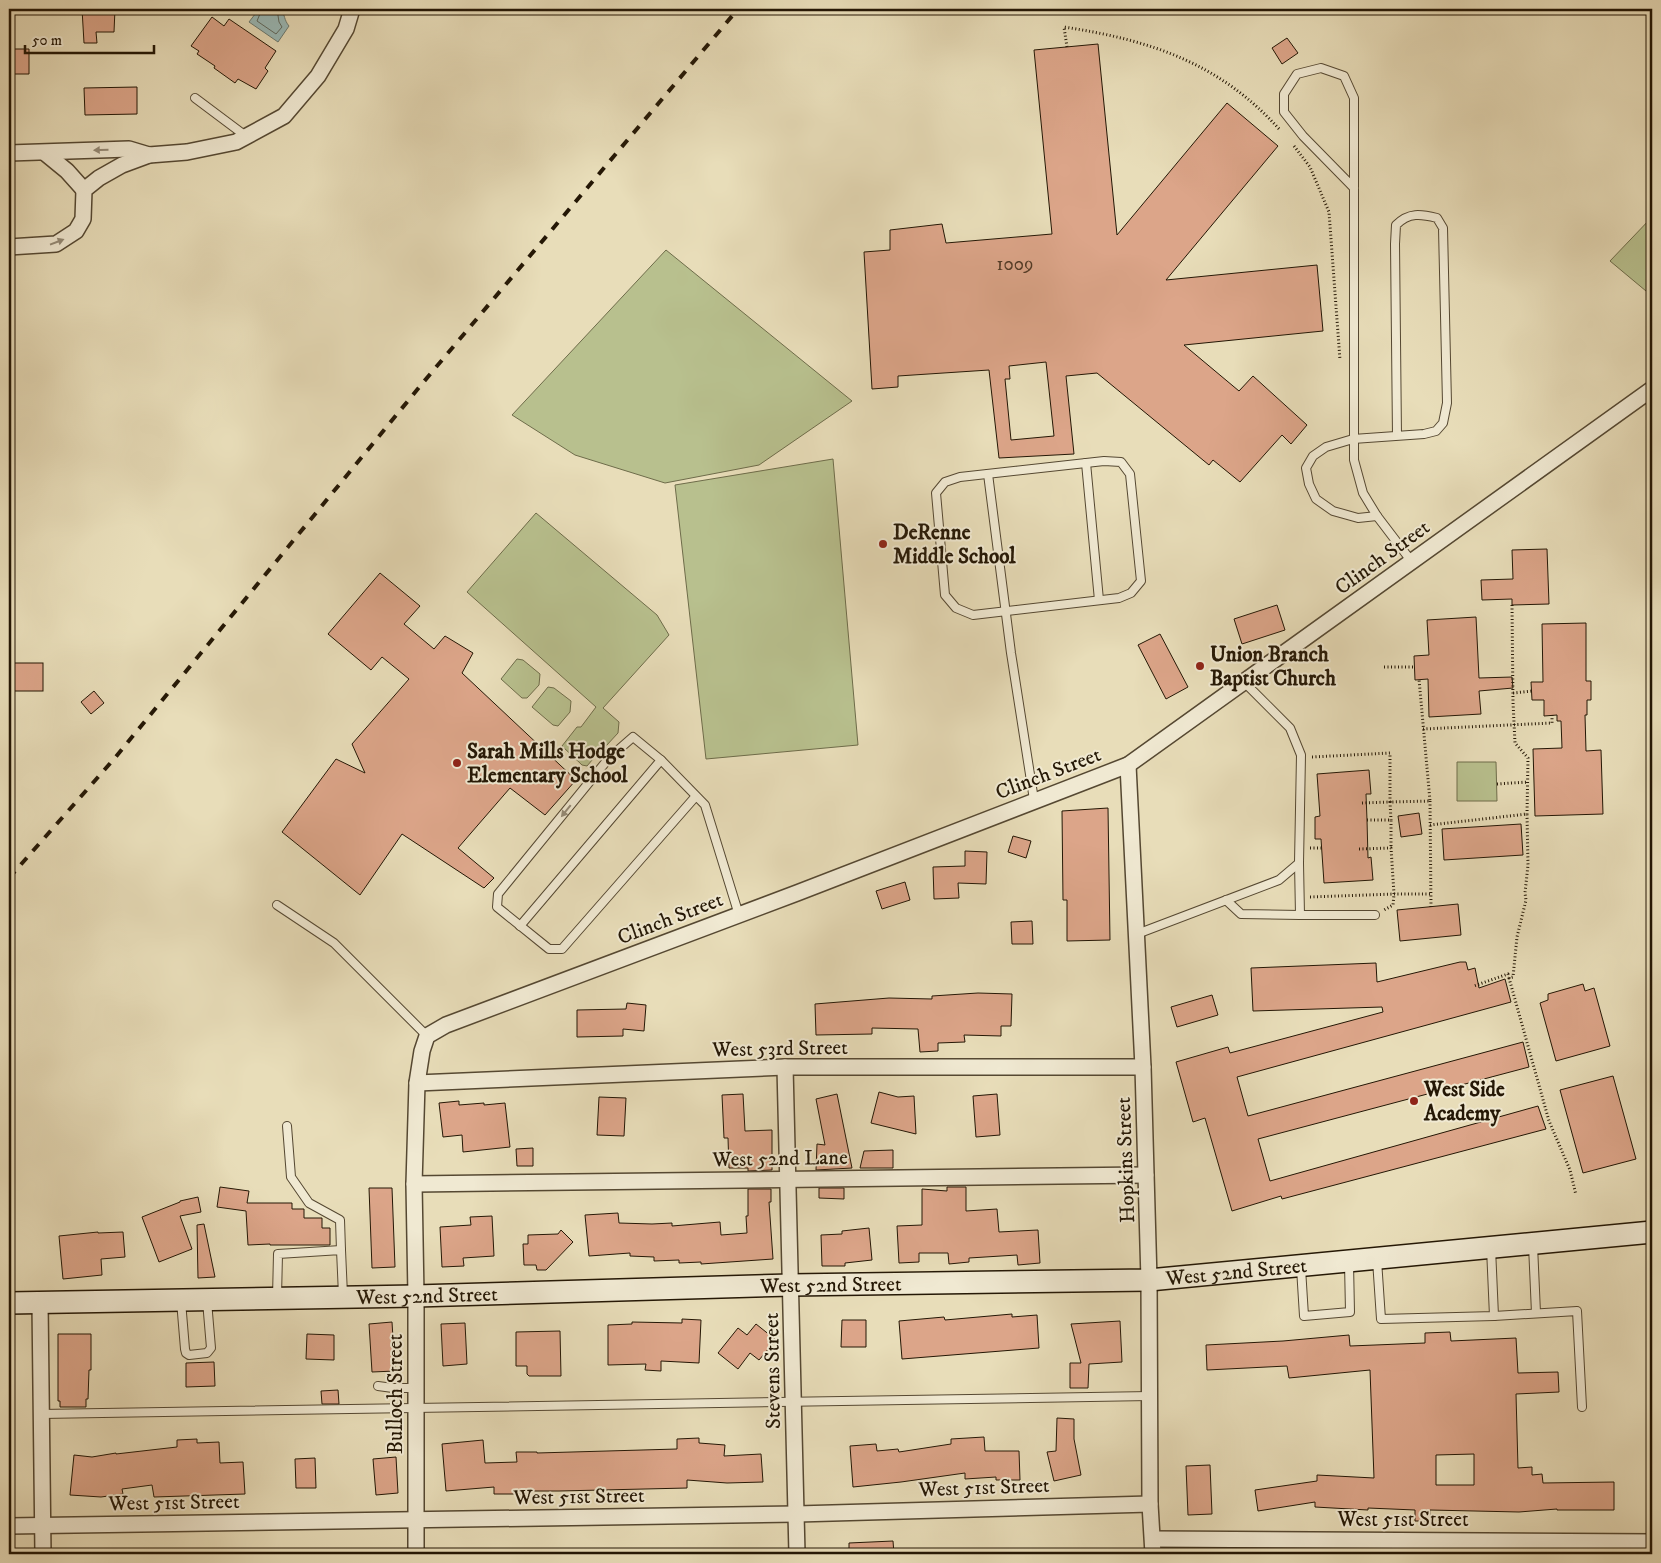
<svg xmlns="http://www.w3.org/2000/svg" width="1661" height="1563" font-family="'IM FELL DW Pica',serif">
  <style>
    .green { fill: #b8c08e; stroke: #6e6c4a }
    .water { fill: #9abab8; stroke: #6b7970 }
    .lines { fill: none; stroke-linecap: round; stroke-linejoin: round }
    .shore { stroke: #5f685e; stroke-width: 1 }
    .building { fill: #dca589; stroke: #241705; fill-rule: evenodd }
    .lane-casing { stroke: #554832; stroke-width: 10 }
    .street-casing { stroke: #554832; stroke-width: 18 }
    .secondary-casing { stroke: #241705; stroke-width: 24 }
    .path { stroke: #241705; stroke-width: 3; stroke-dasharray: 1 2.5; stroke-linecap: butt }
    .lane { stroke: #f0e9d2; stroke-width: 8 }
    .street { stroke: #f0e9d2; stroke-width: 15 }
    .secondary { stroke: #f0e9d2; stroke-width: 21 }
    .rail { stroke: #241705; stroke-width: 4; stroke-dasharray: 9 9; stroke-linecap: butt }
    .oneway { fill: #948a76 }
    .poi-dot { fill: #8f2418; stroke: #f0e9d2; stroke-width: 2 }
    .labels { text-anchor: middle; stroke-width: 4; stroke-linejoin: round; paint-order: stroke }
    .number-label { font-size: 19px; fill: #523a26 }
    .poi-label { font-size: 21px; font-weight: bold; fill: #241705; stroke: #f0e9d2; text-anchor: start }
    .street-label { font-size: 21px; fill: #241705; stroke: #f0e9d2 }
  </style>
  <rect width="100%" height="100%" fill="#e8ddb9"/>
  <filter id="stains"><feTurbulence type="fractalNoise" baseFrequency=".004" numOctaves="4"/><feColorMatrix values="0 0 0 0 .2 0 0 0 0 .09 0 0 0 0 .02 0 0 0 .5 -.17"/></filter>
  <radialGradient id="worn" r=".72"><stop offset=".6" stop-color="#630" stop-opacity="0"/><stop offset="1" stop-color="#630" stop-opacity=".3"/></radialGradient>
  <g class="green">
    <polygon points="1652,217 1652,296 1610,261"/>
    <polygon points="666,250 852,401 759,465 665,483 575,455 512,415"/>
    <polygon points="833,459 858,745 706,759 675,485"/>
    <polygon points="536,513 657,615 669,635 603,708 619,722 618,733 606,746 600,745 599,752 587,766 582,765 562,746 577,727 581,727 596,707 467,592"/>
    <polygon points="517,659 523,660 540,674 539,685 527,698 522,698 501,679"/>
    <polygon points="548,687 554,688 571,701 570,712 558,726 553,725 532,707"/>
    <polygon points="1457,762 1496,762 1497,801 1457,801"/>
  </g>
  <path class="water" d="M259,9H281C285,15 284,20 289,26L278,42L249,22Z"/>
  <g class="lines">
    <polyline class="shore" points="262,9 257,21 276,34 282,27 279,22 277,9"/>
  </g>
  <g class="building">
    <polygon points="82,9 115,9 114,32 96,32 97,43 84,43"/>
    <polygon points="212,17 224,26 229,19 276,51 265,68 268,71 256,89 238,79 235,83 214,68 215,66 197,54 199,51 191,46"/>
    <polygon points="1287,38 1298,53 1282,64 1272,48"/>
    <path d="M1098,44L1117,235L1227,103L1278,146L1166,280L1317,265L1323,331L1184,345L1239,391L1253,376L1307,425L1291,444L1282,435L1240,482L1213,460L1209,465L1097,373L1066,376L1074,454L999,458L989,370L898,376V387L872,389L864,252L890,250V230L942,224L946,243L1052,234L1034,50ZM1046,362L1054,436L1011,440L1005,379H1010L1009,366Z"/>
    <polygon points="12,49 29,49 29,74 10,74"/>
    <polygon points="137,87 137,114 85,115 84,88"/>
    <polygon points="1547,549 1549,604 1512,605 1512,599 1482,600 1481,580 1513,579 1512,550"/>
    <polygon points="380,573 420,606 404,624 434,649 445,636 473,653 462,673 576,780 545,815 510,788 458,848 494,878 484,888 402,834 360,895 282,832 336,759 365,773 352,744 409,679 382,657 371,670 328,634"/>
    <polygon points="1277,605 1285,630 1242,644 1234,619"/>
    <polygon points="1476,617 1479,678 1512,677 1513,688 1479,691 1481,714 1429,717 1428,679 1415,680 1414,656 1429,655 1427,620"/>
    <polygon points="1586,623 1586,681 1591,681 1591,700 1587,700 1587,715 1585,715 1586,751 1601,750 1603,814 1535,816 1533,749 1562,748 1561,721 1557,721 1557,715 1544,716 1544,700 1532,700 1531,682 1543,682 1542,624"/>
    <polygon points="1160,634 1188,687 1166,699 1138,645"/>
    <rect x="9" y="663" width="34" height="28"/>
    <polygon points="94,691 104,703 91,714 81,702"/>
    <polygon points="1369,770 1371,794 1366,794 1367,820 1368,858 1371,857 1373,880 1324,883 1321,839 1315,839 1315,817 1320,816 1317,774"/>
    <polygon points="1108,808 1110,940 1067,941 1067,900 1063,900 1062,811"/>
    <polygon points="1419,813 1422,834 1401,837 1398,816"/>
    <polygon points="1521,824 1523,855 1444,860 1442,829"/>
    <polygon points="1013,836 1031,841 1026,858 1008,852"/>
    <polygon points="965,851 987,852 986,884 958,883 959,898 934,899 933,867 965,866"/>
    <polygon points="905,882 910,900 882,909 876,891"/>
    <polygon points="1458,904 1461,935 1400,941 1397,910"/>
    <polygon points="1032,921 1033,944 1012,944 1011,922"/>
    <polygon points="1460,962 1466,962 1468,970 1475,968 1479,988 1505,979 1511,1002 1237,1077 1248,1116 1523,1042 1529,1067 1258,1139 1270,1181 1538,1106 1546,1129 1282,1199 1281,1196 1232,1211 1205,1118 1193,1122 1176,1062 1228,1047 1230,1053 1383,1012 1382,1007 1253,1011 1251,968 1376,963 1377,982"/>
    <polygon points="1583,984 1585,991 1594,988 1610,1046 1556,1061 1540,1003 1548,1000 1548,994"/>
    <polygon points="978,993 1012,994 1011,1026 1001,1026 1001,1036 964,1035 965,1042 938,1043 938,1051 920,1052 918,1029 872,1028 872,1034 816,1035 815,1004 889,998 932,999 932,996"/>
    <polygon points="1212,995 1218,1015 1177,1027 1171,1007"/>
    <polygon points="627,1003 646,1005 644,1031 623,1029 623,1036 577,1037 577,1010 626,1009"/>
    <polygon points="1613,1076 1636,1159 1583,1173 1560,1090"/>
    <polygon points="879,1092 898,1097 914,1096 916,1134 871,1123"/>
    <polygon points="743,1094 745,1131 772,1130 772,1170 748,1171 748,1168 729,1168 728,1138 724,1138 722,1095"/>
    <polygon points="837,1094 852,1168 816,1170 817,1144 825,1145 816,1099"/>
    <polygon points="997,1094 1000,1135 976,1137 973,1096"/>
    <polygon points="599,1097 626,1098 624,1136 597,1135"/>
    <polygon points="459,1101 459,1105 484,1103 484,1105 505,1103 510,1147 463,1152 462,1135 443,1137 439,1103"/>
    <polygon points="533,1148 533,1166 517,1166 516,1149"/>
    <polygon points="893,1150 893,1168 860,1168 864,1151"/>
    <polygon points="220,1187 249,1191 247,1203 292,1203 292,1209 304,1209 304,1218 322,1218 322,1228 330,1228 330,1245 270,1245 270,1244 248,1245 246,1211 217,1207"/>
    <polygon points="947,1187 966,1187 966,1211 997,1209 999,1232 1038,1230 1040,1263 1018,1265 1017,1255 969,1258 969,1262 949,1264 948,1253 919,1253 919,1262 899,1263 897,1226 922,1225 922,1189 947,1191"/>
    <polygon points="369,1188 392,1188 395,1267 372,1268"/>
    <polygon points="819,1188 844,1188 844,1199 819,1198"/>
    <polygon points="748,1189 771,1189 771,1202 769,1202 773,1259 701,1264 701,1262 679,1263 679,1260 654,1261 654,1257 630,1256 630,1253 589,1256 585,1215 618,1213 619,1223 652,1224 672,1223 672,1226 720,1222 721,1235 747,1233 746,1216 748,1216"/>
    <polygon points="198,1197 201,1212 180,1216 192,1249 159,1262 142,1217 180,1202 180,1201"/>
    <polygon points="492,1216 494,1256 463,1258 464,1266 442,1267 440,1227 471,1225 470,1217"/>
    <polygon points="204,1224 215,1277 198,1278 197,1225"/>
    <polygon points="869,1228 872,1260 845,1263 845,1266 822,1266 821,1235 842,1234 842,1231"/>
    <polygon points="561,1230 573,1242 546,1270 537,1270 536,1265 524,1265 523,1244 528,1244 528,1235 558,1234"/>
    <polygon points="98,1232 98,1233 123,1232 125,1257 101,1259 102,1275 63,1279 59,1236"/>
    <polygon points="1012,1314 1012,1317 1037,1315 1039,1348 902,1359 899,1321 944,1317 945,1320"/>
    <polygon points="682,1319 701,1320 699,1363 661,1361 661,1371 645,1370 646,1364 608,1365 608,1325 632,1324 632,1322 682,1323"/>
    <polygon points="842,1320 866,1320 866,1347 841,1347"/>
    <polygon points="1120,1321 1122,1362 1089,1364 1088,1388 1070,1388 1070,1363 1081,1363 1071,1324"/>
    <polygon points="392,1322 395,1371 372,1372 369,1324"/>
    <polygon points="465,1323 467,1364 443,1366 441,1324"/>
    <polygon points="756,1324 776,1340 759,1360 750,1353 738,1369 718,1353 738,1328 747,1335"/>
    <polygon points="560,1331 561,1376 529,1376 527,1374 527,1366 516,1366 516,1332"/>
    <path d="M1450,1332L1451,1341L1516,1338L1518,1373L1558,1372L1559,1392L1516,1394L1518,1468L1532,1467V1475L1542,1474L1543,1483L1614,1482V1510H1557V1509L1519,1512L1430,1510V1521H1415V1510L1368,1508V1510L1315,1507V1502L1258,1511L1255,1490L1317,1481V1475L1374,1478L1370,1370L1289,1378L1287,1366L1207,1370L1206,1345L1283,1341L1349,1335L1350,1346L1425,1343V1333ZM1474,1454V1485H1436V1455Z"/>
    <polygon points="58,1334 91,1334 91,1370 89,1370 88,1399 86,1399 86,1407 60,1407 60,1401 58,1401"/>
    <polygon points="307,1334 334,1335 334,1360 306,1359"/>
    <polygon points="214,1362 215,1386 186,1387 186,1363"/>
    <polygon points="338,1390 339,1404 322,1404 321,1391"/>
    <polygon points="1057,1418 1074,1419 1074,1439 1081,1475 1054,1481 1047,1452 1056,1451"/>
    <polygon points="984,1437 985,1451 1019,1451 1020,1480 996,1480 996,1477 965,1479 965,1473 901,1482 853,1487 850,1446 876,1444 877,1451 898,1449 899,1452 951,1444 951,1439"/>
    <polygon points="699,1438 699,1443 725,1445 724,1456 761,1454 763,1482 727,1483 687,1480 687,1488 559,1491 526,1491 526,1494 494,1494 494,1487 446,1491 442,1444 483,1440 485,1463 517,1462 516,1452 537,1452 537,1453 677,1449 677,1439"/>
    <polygon points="197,1439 197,1443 219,1442 220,1463 243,1462 245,1494 154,1497 152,1485 122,1489 123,1494 101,1497 70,1495 74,1455 92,1457 116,1453 116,1454 177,1447 177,1440"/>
    <polygon points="396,1457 398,1493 376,1495 373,1459"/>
    <polygon points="315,1458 316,1488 296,1488 295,1459"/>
    <polygon points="1210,1465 1212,1514 1188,1515 1186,1466"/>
    <polygon points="893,1541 894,1554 849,1554 849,1543"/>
  </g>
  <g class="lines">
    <g class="lane-casing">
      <g id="lane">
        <polyline points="195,98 247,137"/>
        <polyline points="1354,188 1303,136 1284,112 1284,94 1297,74 1321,68 1344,76 1354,98 1354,460 1363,493 1377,516 1412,562"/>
        <polygon points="1104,461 1121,462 1130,474 1141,581 1131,593 1119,598 973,615 956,608 945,595 936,493 945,482 960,477"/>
        <polyline points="1086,463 1099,600"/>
        <polyline points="988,474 1011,653 1034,800"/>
        <path d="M1377,516L1358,518L1333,511L1316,499L1309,484L1306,468L1313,456L1326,447L1353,439L1424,434L1436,431L1443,423L1447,403L1443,228L1437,218C1421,214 1409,212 1396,225L1395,244L1397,436"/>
        <polyline points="696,796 562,949 549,949 497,907 498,894 609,758 633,737 661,760 705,805 739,915"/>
        <polyline points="1226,900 1241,914 1300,915 1299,863"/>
        <polyline points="277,905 334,943 427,1036"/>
        <polyline points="1300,915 1375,915"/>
        <polyline points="520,926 661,760"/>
        <polyline points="1137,934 1279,880 1299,863 1301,755 1290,728 1244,682"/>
        <polyline points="287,1126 291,1177 309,1203 340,1220 341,1250"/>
        <polyline points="1533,1245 1536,1313"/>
        <polyline points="1377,1260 1381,1319 1494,1316 1491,1248"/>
        <polyline points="1301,1268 1304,1316 1350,1312 1349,1263"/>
        <polyline points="277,1297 278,1254 341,1250 343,1295"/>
        <polyline points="181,1301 185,1349 186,1353 189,1355 207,1353 211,1348 207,1301"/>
        <polyline points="1494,1316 1577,1311 1582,1407"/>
        <polyline points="378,1386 393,1388 416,1388"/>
        <polyline points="41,1414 1150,1396"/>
        <polyline points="1499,1554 1499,1541"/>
      </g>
    </g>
    <g class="street-casing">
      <g id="street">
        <polyline points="9,153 129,149 149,155"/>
        <polyline points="45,153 67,171 84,190"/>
        <polyline points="9,247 56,244 76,231 83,219 84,190 99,178 122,165 149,155 187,152 236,142 284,116 318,76 346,29 352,9"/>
        <polyline points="1128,765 1143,1067 1149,1280 1150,1504 1153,1554"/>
        <polyline points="785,1067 797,1554"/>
        <polyline points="417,1083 785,1067 1143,1067"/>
        <polyline points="414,1184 1146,1175"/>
        <polyline points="40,1303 43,1554"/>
        <polyline points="9,1526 797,1514 1150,1504"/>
        <polyline points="1153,1539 1652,1542"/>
        <polyline points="416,1554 416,1296 414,1184 417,1083 422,1051 427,1036 446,1025 797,893 1128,765 1652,389"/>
      </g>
    </g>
    <g class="secondary-casing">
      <g id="secondary">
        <path id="s1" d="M9,1303L416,1296L791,1285L1149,1280L1652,1232"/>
      </g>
    </g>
    <g class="path">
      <path d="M1067,47L1064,27C1150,40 1220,63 1280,130"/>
      <polyline points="1294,146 1310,167 1329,212 1340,360"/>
      <polyline points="1512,605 1513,702 1515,743 1528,758 1527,814"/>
      <polyline points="1384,667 1415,667"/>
      <polyline points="1513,693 1532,691"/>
      <polyline points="1423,729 1552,723 1552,715"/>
      <polyline points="1312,757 1390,753 1390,802 1430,801 1419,679"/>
      <polyline points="1497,784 1528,782"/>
      <polyline points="1430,801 1431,907"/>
      <polyline points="1362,803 1390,802 1391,820"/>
      <polyline points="1367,820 1391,820 1391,848"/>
      <polyline points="1430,825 1527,814 1528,865 1525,893 1526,900 1517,937 1513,977 1509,978 1508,974 1474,986"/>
      <polyline points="1310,848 1322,848"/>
      <polyline points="1359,849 1391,848 1394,894 1393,905 1384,910"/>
      <polyline points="1310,897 1394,894 1431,894"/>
      <polyline points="1509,978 1549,1121 1570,1170 1576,1195"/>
    </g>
    <use href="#lane" class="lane"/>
    <use href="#street" class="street"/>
    <use href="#secondary" class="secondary"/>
    <polyline class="rail" points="9,878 114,759 421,385 738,9"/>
  </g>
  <defs><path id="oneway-solid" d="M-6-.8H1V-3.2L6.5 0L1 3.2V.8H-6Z" transform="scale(1.25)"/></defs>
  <g class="oneway">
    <use href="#oneway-solid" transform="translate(101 150) rotate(178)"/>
    <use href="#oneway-solid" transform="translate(57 242) rotate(-21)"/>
    <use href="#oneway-solid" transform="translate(566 811) rotate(129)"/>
  </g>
  <g class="poi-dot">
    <circle cx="883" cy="544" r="5"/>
    <circle cx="1200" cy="666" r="5"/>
    <circle cx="457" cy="763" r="5"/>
    <circle cx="1414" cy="1101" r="5"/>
  </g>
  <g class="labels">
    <g class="number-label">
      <text x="1015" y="270">1009</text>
    </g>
    <g class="poi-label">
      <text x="893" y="539">DeRenne<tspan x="893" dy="24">Middle School</tspan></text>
      <text x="1210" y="661">Union Branch<tspan x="1210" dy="24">Baptist Church</tspan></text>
      <text x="467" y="758">Sarah Mills Hodge<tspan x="467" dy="24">Elementary School</tspan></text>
      <text x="1424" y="1096">West Side<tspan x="1424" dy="24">Academy</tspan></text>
    </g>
    <g class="street-label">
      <text transform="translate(1382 557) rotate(-36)" y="7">Clinch Street</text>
      <text transform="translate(1048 773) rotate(-21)" y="7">Clinch Street</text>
      <text transform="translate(670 918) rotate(-21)" y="7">Clinch Street</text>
      <text transform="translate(780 1048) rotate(-1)" y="7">West 53rd Street</text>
      <text transform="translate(780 1158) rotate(-1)" y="7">West 52nd Lane</text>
      <text transform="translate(1125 1160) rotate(-92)" y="7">Hopkins Street</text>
      <text dy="7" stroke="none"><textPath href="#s1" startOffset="1228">West 52nd Street</textPath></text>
      <text dy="7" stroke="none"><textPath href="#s1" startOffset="822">West 52nd Street</textPath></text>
      <text dy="7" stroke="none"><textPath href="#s1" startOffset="418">West 52nd Street</textPath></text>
      <text transform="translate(772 1371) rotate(-91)" y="7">Stevens Street</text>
      <text transform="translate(395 1394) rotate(-90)" y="7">Bulloch Street</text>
      <text transform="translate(984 1487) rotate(-2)" y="7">West 51st Street</text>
      <text transform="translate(579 1496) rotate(-1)" y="7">West 51st Street</text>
      <text transform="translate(174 1502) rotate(-1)" y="7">West 51st Street</text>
      <text x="1403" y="1526">West 51st Street</text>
    </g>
  </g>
  <rect width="1661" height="1563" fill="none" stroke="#e8ddb9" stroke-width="30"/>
  <rect x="10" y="10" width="1641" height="1543" fill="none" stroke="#241705" stroke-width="2.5"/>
  <rect x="15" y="15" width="1631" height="1533" fill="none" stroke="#241705"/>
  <path d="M25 45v8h129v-8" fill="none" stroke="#241705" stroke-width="2.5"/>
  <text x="32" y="45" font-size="15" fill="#241705" stroke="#f0e9d2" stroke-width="4" paint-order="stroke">50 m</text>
  <rect width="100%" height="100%" filter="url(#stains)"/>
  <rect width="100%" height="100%" fill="url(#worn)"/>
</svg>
